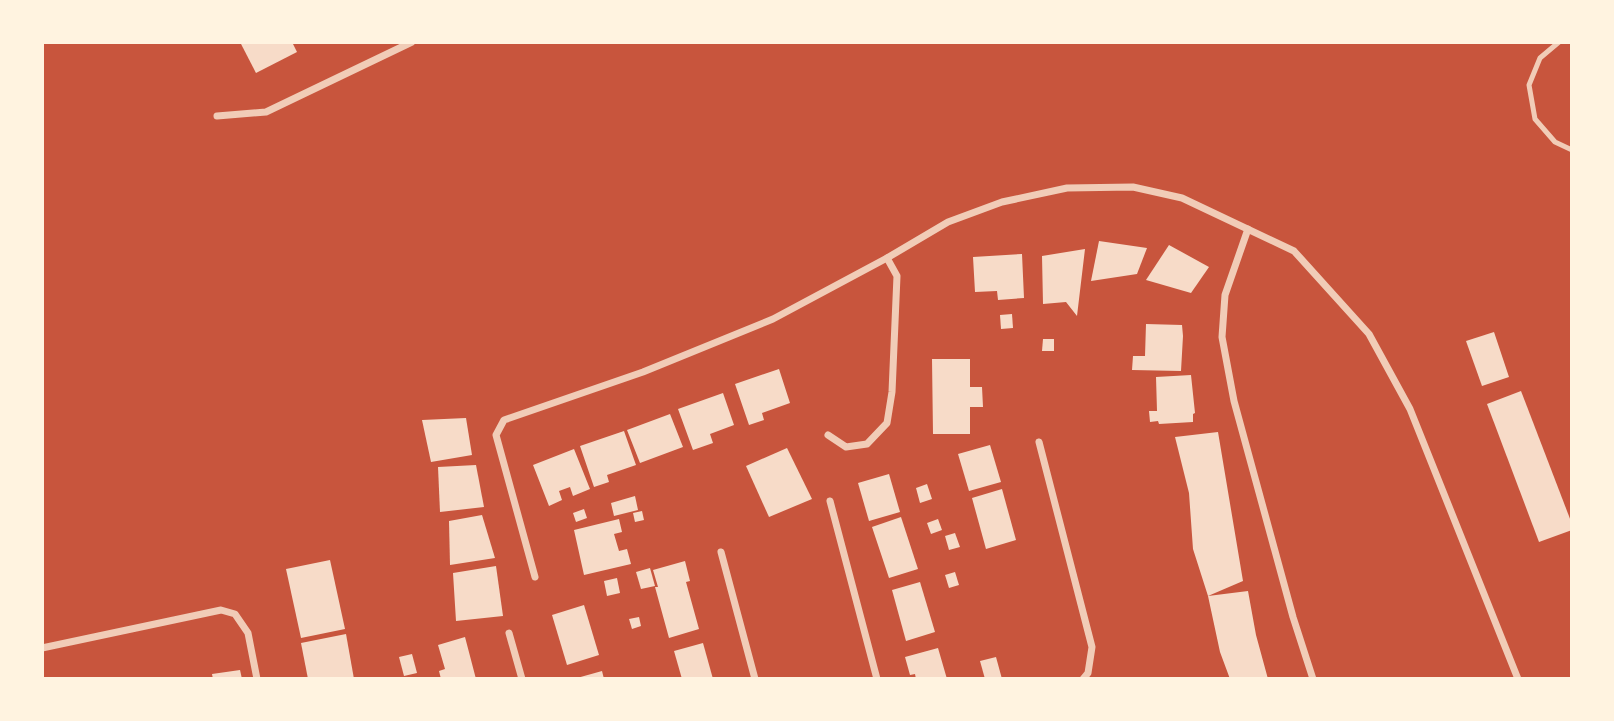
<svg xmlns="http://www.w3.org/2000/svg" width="1614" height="721" font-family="Figtree,sans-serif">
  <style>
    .building { fill: #f7dbc8 }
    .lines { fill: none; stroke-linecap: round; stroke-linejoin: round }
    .service { stroke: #f1ccb7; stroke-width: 5 }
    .minor { stroke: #f1ccb7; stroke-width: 7 }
  </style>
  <rect width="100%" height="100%" fill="#c8553d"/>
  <g class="building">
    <polygon points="240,42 292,42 297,52 256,73"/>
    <polygon points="1099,241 1147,248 1137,274 1091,281"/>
    <polygon points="1169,245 1209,267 1191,293 1146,280"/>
    <polygon points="1085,249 1077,316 1066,302 1043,304 1042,256"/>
    <polygon points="1022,254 1024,298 998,300 997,291 975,292 973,257"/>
    <polygon points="1012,314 1013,328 1001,329 1000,315"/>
    <polygon points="1146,324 1182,325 1183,336 1181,371 1132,370 1133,356 1145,356"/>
    <polygon points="1494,332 1509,377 1482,386 1466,341"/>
    <polygon points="1043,339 1054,339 1054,351 1042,351"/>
    <polygon points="932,359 970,359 970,387 982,387 983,407 970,407 970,434 933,434"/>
    <polygon points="779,369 790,403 762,413 764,420 749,425 735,384"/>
    <polygon points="1191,375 1195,413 1193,414 1193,422 1159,424 1158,421 1150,422 1149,411 1157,411 1156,377"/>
    <polygon points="1521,391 1572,524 1572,530 1539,542 1487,404"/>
    <polygon points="723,393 734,425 710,434 713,443 693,450 678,409"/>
    <polygon points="670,414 683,447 640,463 627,430"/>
    <polygon points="466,418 472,455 431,462 422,420"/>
    <polygon points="624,431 636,465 607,475 609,482 594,487 580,446"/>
    <polygon points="1218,432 1243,581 1208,596 1248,591 1256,635 1268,679 1230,679 1220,652 1208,596 1193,549 1189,493 1175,437"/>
    <polygon points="990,445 1001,482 969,491 958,454"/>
    <polygon points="787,448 812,499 769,517 746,466"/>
    <polygon points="574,449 590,489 573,496 570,487 559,491 562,500 549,506 533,465"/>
    <polygon points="476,465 484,507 440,512 438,467"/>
    <polygon points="889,474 900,512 869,521 858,483"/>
    <polygon points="927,484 932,499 920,503 916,488"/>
    <polygon points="1002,489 1016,540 986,549 972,498"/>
    <polygon points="635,496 638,510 614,516 611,503"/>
    <polygon points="584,509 587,518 576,522 573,513"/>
    <polygon points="642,511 644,520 635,522 633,513"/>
    <polygon points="482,515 495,558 450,565 449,521"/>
    <polygon points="901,517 918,569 889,578 872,527"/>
    <polygon points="619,519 622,532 614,534 619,551 627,549 631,564 584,575 574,530"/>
    <polygon points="938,519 942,530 931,534 927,523"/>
    <polygon points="955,533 960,547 949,550 945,536"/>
    <polygon points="330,560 345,629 301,638 286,569"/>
    <polygon points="685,561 690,581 686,582 699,629 669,638 655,587 658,587 653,570"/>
    <polygon points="496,566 503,616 456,621 453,573"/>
    <polygon points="650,568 655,586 641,589 636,572"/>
    <polygon points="955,572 959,585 949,588 945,575"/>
    <polygon points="617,578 620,593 607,596 604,581"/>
    <polygon points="920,582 935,632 906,641 892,590"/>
    <polygon points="584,605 599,655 567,665 552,615"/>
    <polygon points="639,617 641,626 632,629 629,619"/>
    <polygon points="346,634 354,679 308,679 301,643"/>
    <polygon points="465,637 476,679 441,679 439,671 445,669 438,645"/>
    <polygon points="703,643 713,679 682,679 674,651"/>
    <polygon points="938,648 947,679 916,679 915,674 910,675 905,657"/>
    <polygon points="412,654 417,673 404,676 399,657"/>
    <polygon points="996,657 1002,679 985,679 980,661"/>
    <polygon points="240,670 242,679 213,679 212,674"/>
    <polygon points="602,671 604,679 577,679 577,678"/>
  </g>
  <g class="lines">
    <polyline class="service" points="1559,42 1540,58 1529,85 1535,119 1555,142 1572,150"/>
    <g class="minor">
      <polyline points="217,116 266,112 412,42"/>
      <polyline points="1248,229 1225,295 1222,337 1234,401 1293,617 1313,679"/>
      <polyline points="828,435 846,447 867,444 887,423 892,392 897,276 887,258"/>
      <polyline points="1039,442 1092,647 1088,673 1083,679"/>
      <polyline points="830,501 877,679"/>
      <polyline points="721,552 755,679"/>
      <polyline points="535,577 496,435 504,420 643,372 773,319 887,258 948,222 1002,202 1067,188 1133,187 1182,198 1294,251 1369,334 1410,409 1518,679"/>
      <polyline points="509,633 522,679"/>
      <polyline points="42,648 221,610 235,614 248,633 257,679"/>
    </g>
  </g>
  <rect width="1614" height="721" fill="none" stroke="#fff3e0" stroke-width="88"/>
</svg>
